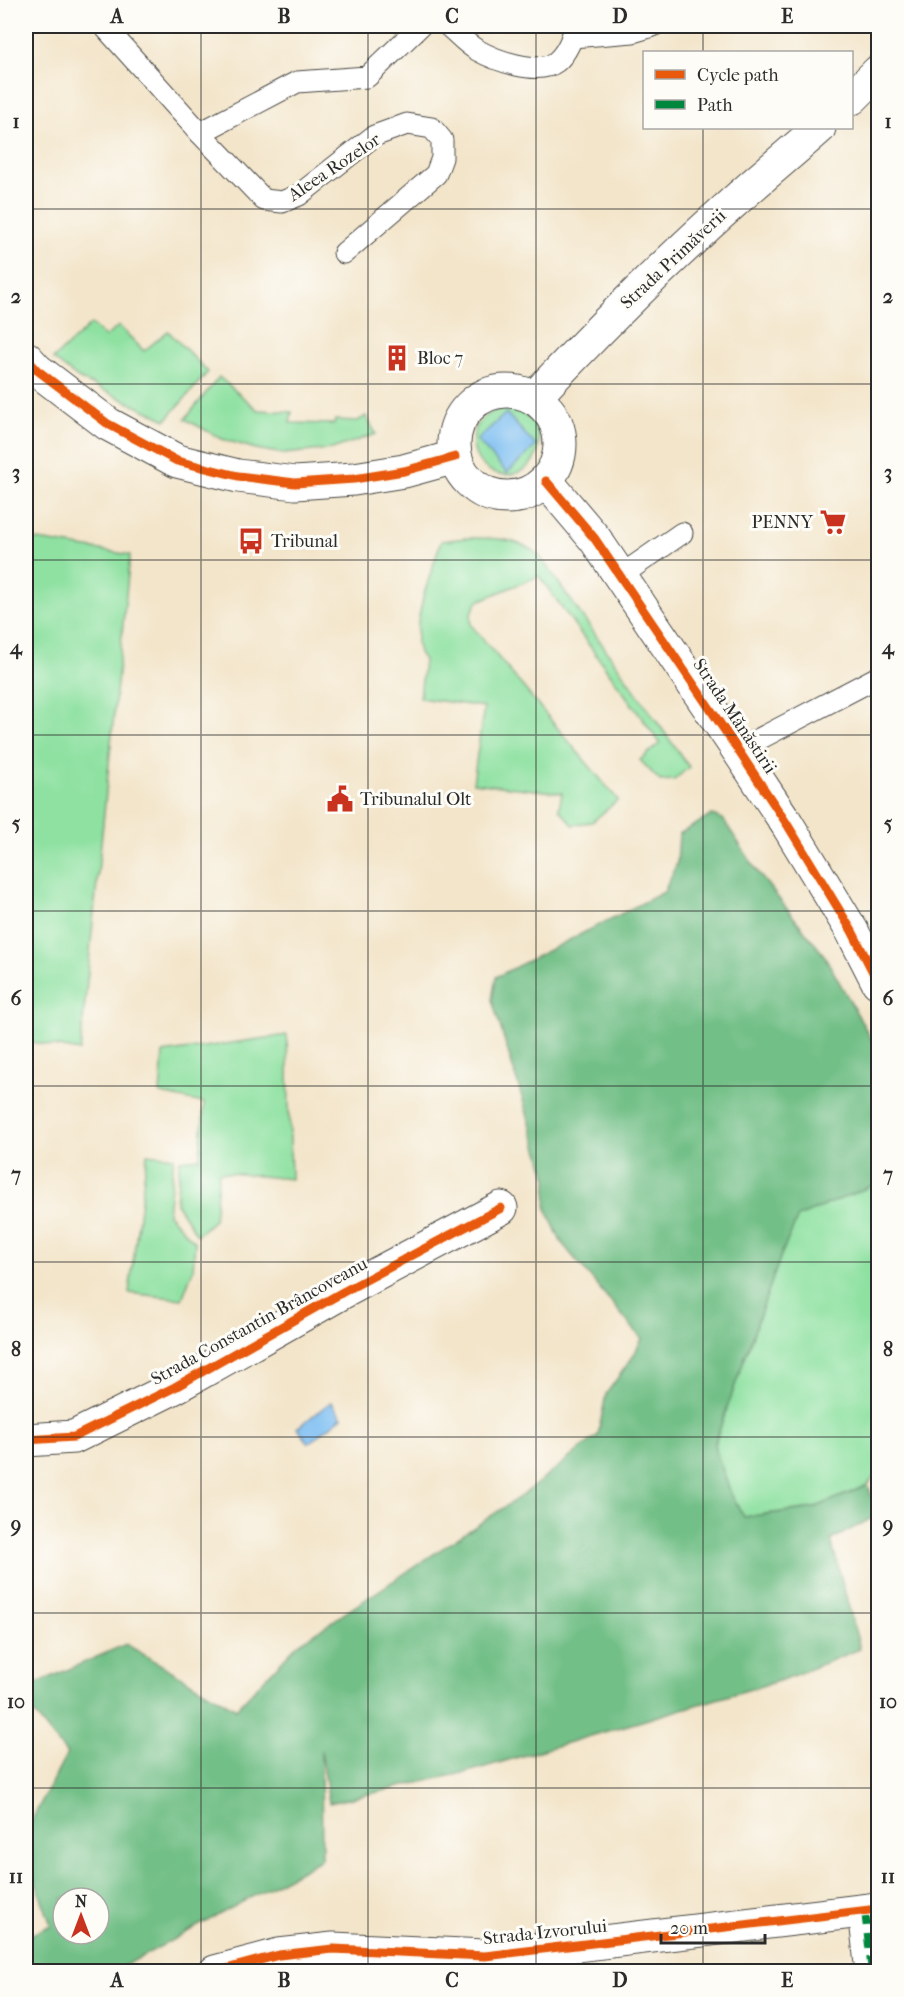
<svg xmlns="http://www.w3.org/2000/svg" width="904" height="1997" font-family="'IM FELL French Canon',serif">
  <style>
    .green { fill: #8ee1a1; stroke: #5c8666; stroke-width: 1.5 }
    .forest { fill: #72bf87; stroke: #4e7559; stroke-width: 1.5; fill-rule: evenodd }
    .water { fill: #7cbef2; stroke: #54748e; stroke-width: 1.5 }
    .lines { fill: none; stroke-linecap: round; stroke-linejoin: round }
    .service-casing { stroke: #494743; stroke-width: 23 }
    .minor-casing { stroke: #494743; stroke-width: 35 }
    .tertiary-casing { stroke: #494743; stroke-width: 35 }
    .service { stroke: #fff; stroke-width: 21 }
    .minor { stroke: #fff; stroke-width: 33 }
    .tertiary { stroke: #fff; stroke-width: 33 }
    .quiet { stroke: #00873e; stroke-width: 8; stroke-dasharray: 15 8; stroke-linecap: butt }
    .cycleway-casing { stroke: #fdfcf7; stroke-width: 13 }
    .cycleway { stroke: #e8590c; stroke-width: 9 }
    .grid { fill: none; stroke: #2b2b2b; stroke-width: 1.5; stroke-opacity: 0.55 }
    .labels { text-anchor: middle; stroke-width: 6; stroke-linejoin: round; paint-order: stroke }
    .street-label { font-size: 18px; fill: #2b2b2b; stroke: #fdfcf7 }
    .poi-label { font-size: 18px; fill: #2b2b2b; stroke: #fdfcf7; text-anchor: start }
    .neatline { fill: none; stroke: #2b2b2b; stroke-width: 2 }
    .grid-label { font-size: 20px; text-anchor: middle; font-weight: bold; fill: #2b2b2b }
  </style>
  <rect width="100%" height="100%" fill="#fdfcf7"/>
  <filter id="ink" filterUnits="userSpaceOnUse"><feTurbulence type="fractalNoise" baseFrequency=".0167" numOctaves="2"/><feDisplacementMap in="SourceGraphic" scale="12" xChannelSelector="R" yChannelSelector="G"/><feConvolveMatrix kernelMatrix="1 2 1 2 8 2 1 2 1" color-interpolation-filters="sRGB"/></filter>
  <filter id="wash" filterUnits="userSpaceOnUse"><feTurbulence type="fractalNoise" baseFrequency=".008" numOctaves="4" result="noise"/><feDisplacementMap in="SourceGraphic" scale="24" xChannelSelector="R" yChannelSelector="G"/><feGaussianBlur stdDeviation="1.35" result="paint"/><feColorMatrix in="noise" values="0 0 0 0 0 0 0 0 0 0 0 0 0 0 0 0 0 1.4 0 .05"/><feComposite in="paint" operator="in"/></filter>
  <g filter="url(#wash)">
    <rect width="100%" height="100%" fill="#f3e5ca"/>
    <g class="green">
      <polygon points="91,324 105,337 119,326 144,351 168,331 208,372 166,420 78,378 53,359"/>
      <polygon points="219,377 258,410 292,412 290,423 334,424 335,420 358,421 366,416 376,434 332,449 284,454 256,449 222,439 185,419"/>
      <circle cx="506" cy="442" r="33"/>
      <polygon points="26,538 130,555 80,1051 26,1041"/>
      <path d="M466,538C494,538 516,537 539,555L689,767L674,780L660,781L640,760L660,743L539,576L478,601L471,614V625L618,800L592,822L573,825L559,809L562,793L473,783L484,707L420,698L424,660L419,653L417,642L418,621L424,594L441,541Z"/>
      <polygon points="287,1035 291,1179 219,1172 214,1220 197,1235 176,1203 180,1160 200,1158 204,1103 160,1094 163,1053"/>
      <polygon points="147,1154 174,1157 168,1214 195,1242 193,1270 182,1299 129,1293"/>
      <polygon points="878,1183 878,1471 868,1485 814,1508 744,1517 731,1494 714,1445 781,1255 798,1216"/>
    </g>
    <path class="forest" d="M712,815L723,819L759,874L824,955L878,1051V1183L798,1217L781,1255L714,1445L731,1494L744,1517L814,1508L868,1485L878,1515L831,1540L860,1649L782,1680L471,1771L329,1803L321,1750L322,1859L115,1971H26V1937L51,1925L26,1856V1831L67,1754L26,1704V1688L126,1644L236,1709L297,1645L524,1494L598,1435L606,1394L632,1358L642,1339L561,1242L546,1208L547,1178L492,1000L496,977L664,892L677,863L679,834ZM63,1898H99V1934H63Z"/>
    <g class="water">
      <polygon points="506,413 536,446 507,473 477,440"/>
      <polygon points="331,1402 342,1417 309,1443 297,1428"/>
    </g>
  </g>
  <g filter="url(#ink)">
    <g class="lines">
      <g class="service-casing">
        <g id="service">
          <polyline points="104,26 200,133 264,200 282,202 299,195 374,136 407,124 432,128 442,140 442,158 436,174 344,253"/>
          <path d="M448,26C457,33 466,44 477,50C495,60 538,76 556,62C567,53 572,38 576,26"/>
          <polyline points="572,37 633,32 653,26"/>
          <polyline points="200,133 297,82 367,77 420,26"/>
          <polyline points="620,576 682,533"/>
          <polyline points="738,750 878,677"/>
        </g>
      </g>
      <g class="minor-casing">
        <g id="minor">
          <polyline points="26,1440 74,1437 175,1387 343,1292 501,1208"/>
          <polyline points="865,1911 872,1972"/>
          <polyline points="215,1972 279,1955 333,1949 485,1956 878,1909"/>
        </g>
      </g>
      <g class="tertiary-casing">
        <g id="tertiary">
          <polyline points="852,98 878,72"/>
          <polyline points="26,358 37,370 108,424 177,461 238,476 295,483 354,479 404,471 455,457"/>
          <circle cx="507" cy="444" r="53"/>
          <path d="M534,398C599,329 666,262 736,200C764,175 792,152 819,128"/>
          <polyline points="546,481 595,539 738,750 787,824 852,931 878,982"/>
        </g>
      </g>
      <use href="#service" class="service"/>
      <use href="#minor" class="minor"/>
      <use href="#tertiary" class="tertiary"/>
      <polyline class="quiet" points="865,1911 872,1972"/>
      <g class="cycleway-casing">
        <g id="cycleway">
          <polyline points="26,358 37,370 108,424 177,461 238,476 295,483 354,479 404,471 455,457"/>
          <polyline points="546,481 595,539 738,750 787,824 852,931 878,982"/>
          <polyline points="26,1440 74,1437 175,1387 343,1292 501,1208"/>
          <polyline points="215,1972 279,1955 333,1949 485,1956 878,1909"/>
        </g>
      </g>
      <use href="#cycleway" class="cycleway"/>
    </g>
  </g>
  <path class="grid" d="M201,26V1972M368,26V1972M536,26V1972M703,26V52M703,128V1972M26,209H878M26,384H878M26,560H878M26,735H878M26,911H878M26,1086H878M26,1262H878M26,1437H878M26,1613H878M26,1788H878"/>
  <defs>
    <g id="building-bare" transform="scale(2.07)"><path d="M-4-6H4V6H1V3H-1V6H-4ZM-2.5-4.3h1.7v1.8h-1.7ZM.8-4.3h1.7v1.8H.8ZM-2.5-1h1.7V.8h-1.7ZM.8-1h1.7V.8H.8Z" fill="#c8321e" stroke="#fdfcf7" stroke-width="2.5" paint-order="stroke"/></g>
    <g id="supermarket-bare" transform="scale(2.07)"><path d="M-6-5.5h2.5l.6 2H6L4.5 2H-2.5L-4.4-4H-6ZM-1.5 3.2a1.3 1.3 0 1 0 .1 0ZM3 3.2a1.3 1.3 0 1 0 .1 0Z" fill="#c8321e" stroke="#fdfcf7" stroke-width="2.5" paint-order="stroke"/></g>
    <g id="bus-bare" transform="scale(2.07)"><path d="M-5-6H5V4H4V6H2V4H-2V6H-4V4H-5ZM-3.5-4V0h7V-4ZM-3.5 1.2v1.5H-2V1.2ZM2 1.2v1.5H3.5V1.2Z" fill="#c8321e" stroke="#fdfcf7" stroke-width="2.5" paint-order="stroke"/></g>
    <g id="civic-bare" transform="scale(2.07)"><path d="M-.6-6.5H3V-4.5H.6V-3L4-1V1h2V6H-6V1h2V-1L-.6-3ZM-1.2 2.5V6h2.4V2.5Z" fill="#c8321e" stroke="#fdfcf7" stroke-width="2.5" paint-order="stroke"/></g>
  </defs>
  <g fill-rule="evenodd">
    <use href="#building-bare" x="397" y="358"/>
    <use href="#supermarket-bare" x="833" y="522"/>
    <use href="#bus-bare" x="251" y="541"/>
    <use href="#civic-bare" x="340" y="799"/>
  </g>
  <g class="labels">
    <g class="street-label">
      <text transform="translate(334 167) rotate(-34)" y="6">Aleea Rozelor</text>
      <text transform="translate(673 259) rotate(-43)" y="6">Strada Primăverii</text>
      <text transform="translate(735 716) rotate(56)" y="6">Strada Mănăstirii</text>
      <text transform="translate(259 1321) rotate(-29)" y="6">Strada Constantin Brâncoveanu</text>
      <text transform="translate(545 1932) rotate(-6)" y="6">Strada Izvorului</text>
    </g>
    <g class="poi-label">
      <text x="417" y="364">Bloc 7</text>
      <text x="813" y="528" text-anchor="end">PENNY</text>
      <text x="271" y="547">Tribunal</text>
      <text x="360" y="805">Tribunalul Olt</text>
    </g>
  </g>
  <rect width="904" height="1997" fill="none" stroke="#fdfcf7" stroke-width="66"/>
  <rect x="643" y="51" width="210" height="78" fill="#fdfcf7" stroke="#a9a8a5" stroke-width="1.5"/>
  <rect x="655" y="70" width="30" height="9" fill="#e8590c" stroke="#a9a8a5" stroke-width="1.5"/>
  <text x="697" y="81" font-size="18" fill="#2b2b2b">Cycle path</text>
  <rect x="655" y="100" width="30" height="9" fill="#00873e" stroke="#a9a8a5" stroke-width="1.5"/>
  <text x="697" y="111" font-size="18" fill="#2b2b2b">Path</text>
  <g transform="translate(81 1916)"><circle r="28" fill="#fdfcf7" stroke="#a9a8a5" stroke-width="1.5"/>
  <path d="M0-4.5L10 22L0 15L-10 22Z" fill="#c8321e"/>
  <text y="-9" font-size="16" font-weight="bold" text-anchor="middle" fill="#2b2b2b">N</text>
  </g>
  <path d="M661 1934v9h104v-9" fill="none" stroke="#2b2b2b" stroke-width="3"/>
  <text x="670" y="1934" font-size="18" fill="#2b2b2b" stroke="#fdfcf7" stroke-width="4.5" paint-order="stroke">20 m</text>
  <rect x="33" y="33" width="838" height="1931" class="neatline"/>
  <g class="grid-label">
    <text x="117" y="23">A</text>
    <text x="284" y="23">B</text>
    <text x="452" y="23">C</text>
    <text x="620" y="23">D</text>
    <text x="787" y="23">E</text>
    <text x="16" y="128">1</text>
    <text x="888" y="128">1</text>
    <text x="16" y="303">2</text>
    <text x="888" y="303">2</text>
    <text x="16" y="479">3</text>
    <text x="888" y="479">3</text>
    <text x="16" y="654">4</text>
    <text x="888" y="654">4</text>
    <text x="16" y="830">5</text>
    <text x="888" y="830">5</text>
    <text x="16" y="1005">6</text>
    <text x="888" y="1005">6</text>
    <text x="16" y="1181">7</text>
    <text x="888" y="1181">7</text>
    <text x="16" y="1356">8</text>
    <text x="888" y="1356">8</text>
    <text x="16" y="1532">9</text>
    <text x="888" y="1532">9</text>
    <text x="16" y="1708">10</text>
    <text x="888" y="1708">10</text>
    <text x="16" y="1883">11</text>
    <text x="888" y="1883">11</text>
    <text x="117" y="1987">A</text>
    <text x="284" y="1987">B</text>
    <text x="452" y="1987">C</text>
    <text x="620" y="1987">D</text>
    <text x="787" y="1987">E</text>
  </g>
</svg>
